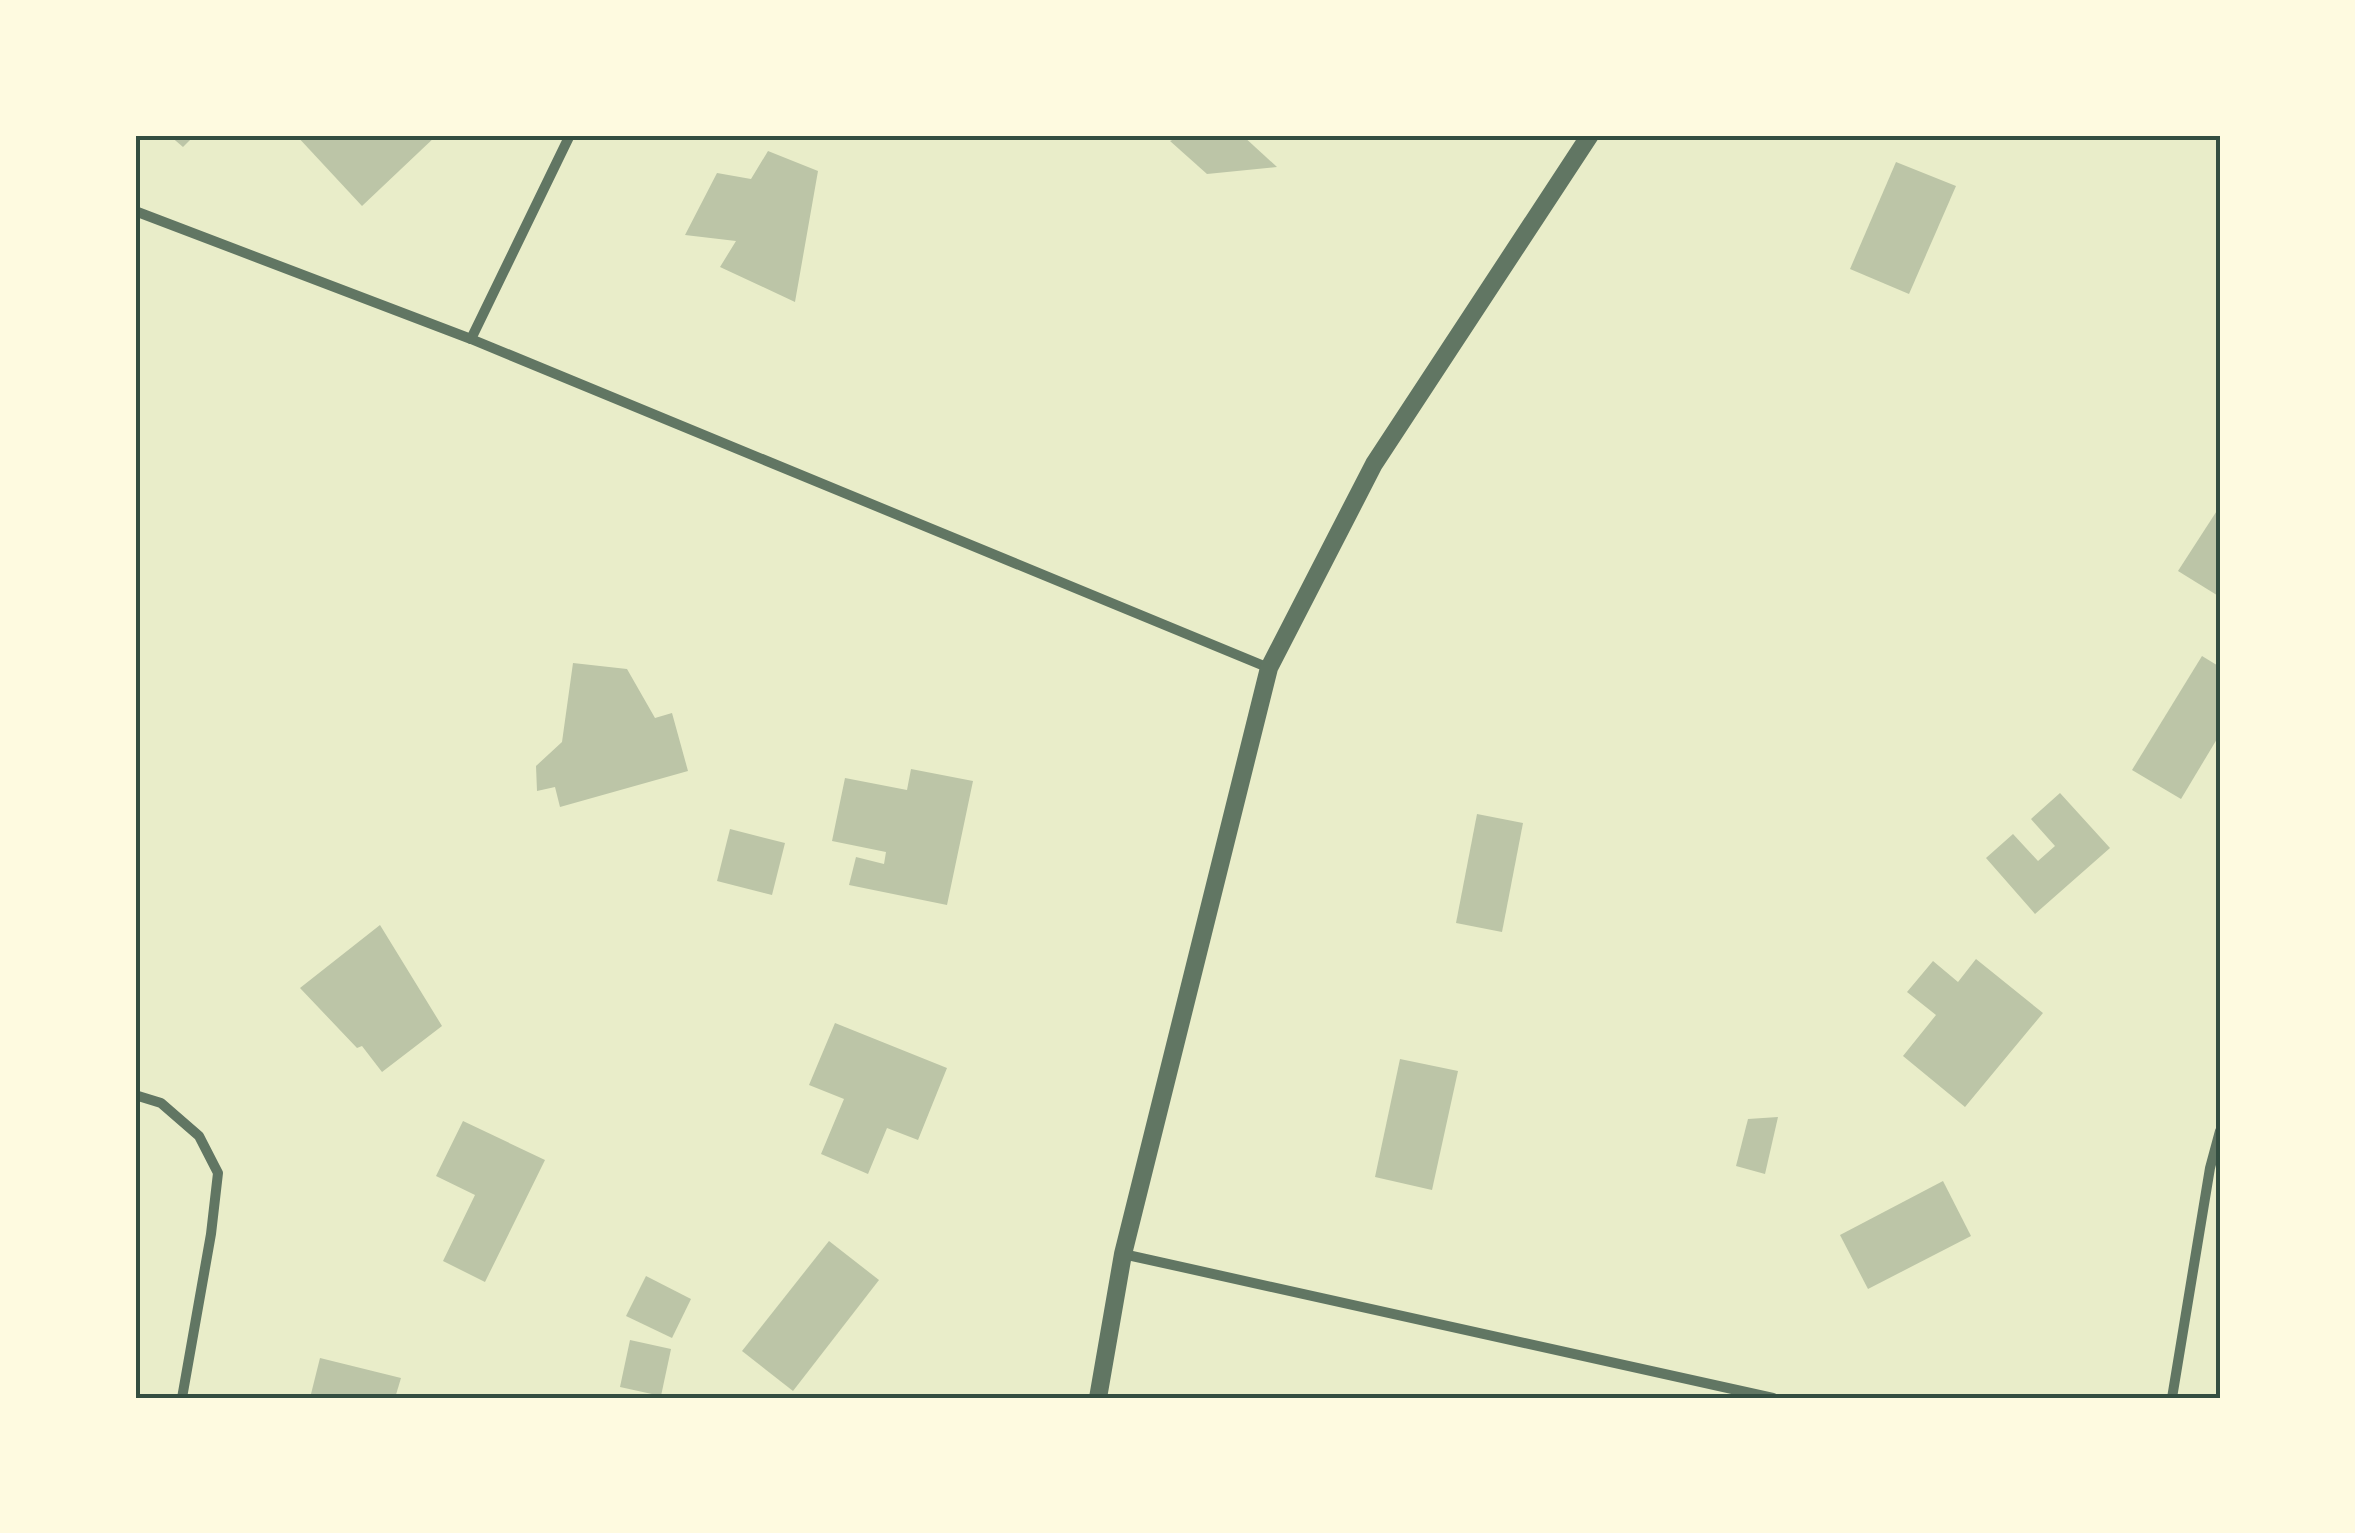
<svg xmlns="http://www.w3.org/2000/svg" width="2355" height="1533" font-family="Helvetica,sans-serif">
  <style>
    .building { fill: #bcc5a7 }
    .lines { fill: none; stroke-linecap: round; stroke-linejoin: round }
    .minor { stroke: #617663; stroke-width: 10 }
    .tertiary { stroke: #617663; stroke-width: 18 }
    .neatline { fill: none; stroke: #344e41; stroke-width: 4 }
  </style>
  <rect width="100%" height="100%" fill="#e9edc9"/>
  <g class="building">
    <polygon points="169,135 195,135 183,147"/>
    <polygon points="296,135 437,135 362,206"/>
    <polygon points="1183,135 1242,135 1277,167 1207,174 1170,141"/>
    <polygon points="768,151 818,171 795,302 720,267 736,241 685,235 717,173 751,179"/>
    <polygon points="1896,162 1956,186 1909,294 1850,269"/>
    <polygon points="2220,506 2220,597 2178,571"/>
    <polygon points="2202,656 2220,667 2220,734 2181,799 2132,770"/>
    <polygon points="573,663 627,669 655,718 672,713 688,771 560,807 555,787 537,791 536,766 562,742"/>
    <polygon points="911,769 973,781 947,905 849,885 856,857 884,864 886,852 832,841 845,778 907,790"/>
    <polygon points="2060,793 2110,848 2035,914 1986,858 2013,834 2038,861 2055,846 2031,819"/>
    <polygon points="1477,814 1523,823 1502,932 1456,923"/>
    <polygon points="730,829 785,843 772,895 717,881"/>
    <polygon points="380,925 442,1026 382,1072 362,1046 357,1048 300,988"/>
    <polygon points="1976,959 2043,1013 1965,1107 1903,1056 1936,1015 1907,992 1933,961 1958,982"/>
    <polygon points="835,1023 947,1068 918,1140 887,1128 868,1174 821,1154 844,1099 809,1085"/>
    <polygon points="1400,1059 1458,1071 1432,1190 1375,1177"/>
    <polygon points="1778,1117 1765,1174 1736,1166 1748,1119"/>
    <polygon points="463,1121 545,1160 485,1282 443,1261 475,1195 436,1176"/>
    <polygon points="1943,1181 1971,1236 1868,1289 1840,1235"/>
    <polygon points="829,1241 879,1280 793,1391 742,1351"/>
    <polygon points="646,1276 691,1299 672,1338 626,1316"/>
    <polygon points="630,1340 671,1349 661,1396 620,1387"/>
    <polygon points="320,1358 401,1378 395,1398 310,1398"/>
  </g>
  <g class="lines">
    <g class="minor">
      <polyline points="135,211 471,339 1269,668"/>
      <polyline points="471,339 570,135"/>
      <polyline points="135,1095 161,1103 199,1136 218,1173 211,1234 182,1398"/>
      <polyline points="1123,1254 1773,1398"/>
      <polyline points="2172,1398 2210,1168 2220,1131"/>
    </g>
    <polyline class="tertiary" points="1098,1398 1123,1254 1269,668 1374,464 1590,135"/>
  </g>
  <rect width="2355" height="1533" fill="none" stroke="#fefae0" stroke-width="275"/>
  <rect x="138" y="138" width="2080" height="1258" class="neatline"/>
</svg>
